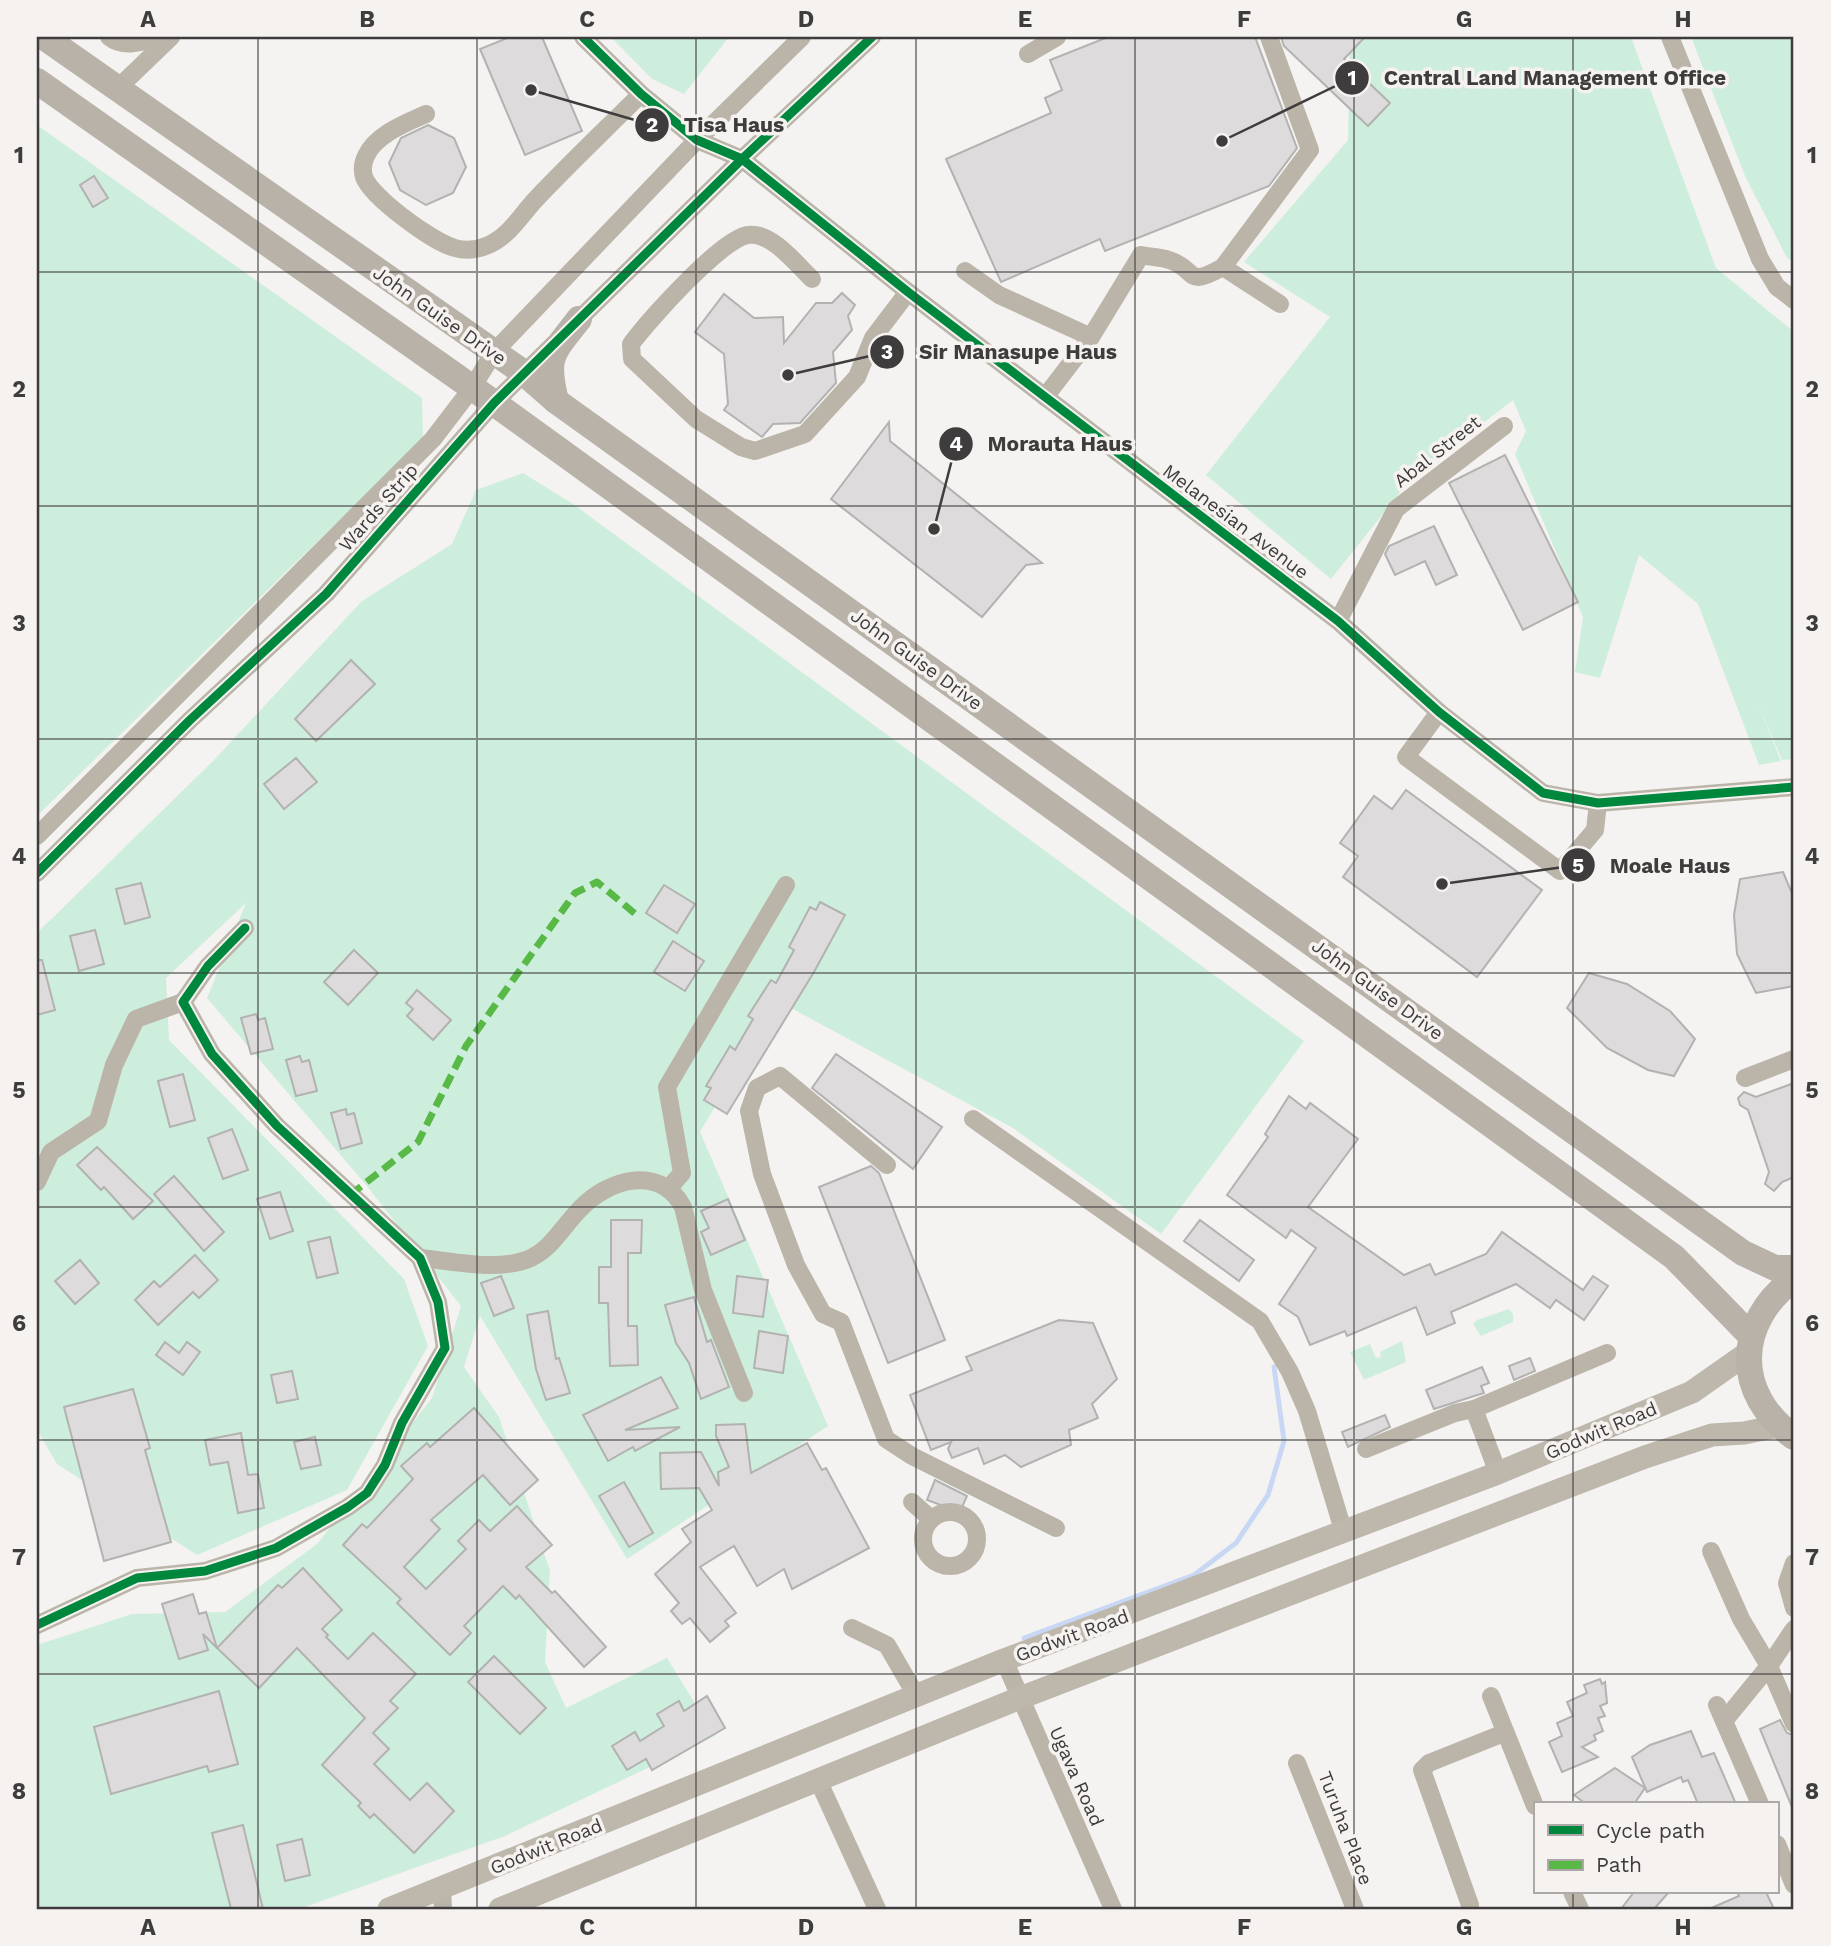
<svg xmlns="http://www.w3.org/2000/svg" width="1831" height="1946" font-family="'Work Sans',sans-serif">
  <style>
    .green { fill: #ceeedd }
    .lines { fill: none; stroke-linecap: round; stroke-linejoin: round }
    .stream { stroke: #c8d8f4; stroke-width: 5 }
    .building { fill: #dddbdc; stroke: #b2b2b1; stroke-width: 2 }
    .minor { stroke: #bbb4a9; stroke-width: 18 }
    .major { stroke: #bdb7ac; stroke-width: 23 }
    .highway { stroke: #b9b2a8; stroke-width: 26 }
    .quiet { stroke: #58b947; stroke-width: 7; stroke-dasharray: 14 7; stroke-linecap: butt }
    .cycleway-casing { stroke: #f6f2f0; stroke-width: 13 }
    .cycleway { stroke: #00873e; stroke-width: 9 }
    .grid { fill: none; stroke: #3e3c3c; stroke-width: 2; stroke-opacity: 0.55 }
    .labels { text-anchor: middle; stroke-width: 7; stroke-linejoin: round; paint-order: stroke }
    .street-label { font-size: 19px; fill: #3e3c3c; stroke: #f6f2f0 }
    .leader { fill: none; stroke: #3e3c3c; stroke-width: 2.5 }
    .callout-dot { fill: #3e3c3c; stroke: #f6f2f0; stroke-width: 2.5 }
    .mark-label { font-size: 21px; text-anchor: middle; font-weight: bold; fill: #fff }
    .callout-label { font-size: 21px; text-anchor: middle; font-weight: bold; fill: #3e3c3c; stroke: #f6f2f0; stroke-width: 7; stroke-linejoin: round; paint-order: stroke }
    .neatline { fill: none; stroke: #3e3c3c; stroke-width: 2.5 }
    .grid-label { font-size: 23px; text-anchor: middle; font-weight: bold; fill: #3e3c3c }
  </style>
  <rect width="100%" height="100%" fill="#f5f3f1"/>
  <g class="green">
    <polygon points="611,37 729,37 684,94 652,79"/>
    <polygon points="1350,37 1631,37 1716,268 1794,332 1794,759 1782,760 1758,704 1781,761 1759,765 1698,604 1639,555 1600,678 1575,672 1583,617 1515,454 1526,431 1513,400 1410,480 1331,579 1206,475 1330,317 1244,262 1348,140"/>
    <polygon points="1691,37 1794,37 1794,262 1787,258 1745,176"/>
    <polygon points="37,125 422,398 423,438 37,816"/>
    <polygon points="523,473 573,504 1304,1041 1161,1234 1013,1128 778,1001 700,1132 828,1426 627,1559 480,1316 464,1367 499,1417 550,1571 545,1662 566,1708 667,1658 715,1736 505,1836 299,1909 37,1909 37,1645 132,1614 225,1612 317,1544 432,1398 461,1306 366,1185 207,998 246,903 166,978 169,1040 404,1279 428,1346 347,1490 197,1555 57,1464 37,1430 37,933 213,761 362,601 452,544 476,490"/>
    <polygon points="1509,1309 1513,1314 1513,1322 1481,1336 1473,1324 1477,1320"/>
    <polygon points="1402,1341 1406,1362 1364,1380 1350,1352 1370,1344 1376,1358 1381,1357 1380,1352"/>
  </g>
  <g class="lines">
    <polyline class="stream" points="1024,1638 1194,1575 1236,1543 1268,1495 1284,1441 1274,1367"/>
  </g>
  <g class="building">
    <polygon points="510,37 542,37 582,131 525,155 480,49"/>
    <polygon points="1108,37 1255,37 1297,148 1269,186 1105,251 1100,239 1001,282 946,159 1051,113 1045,98 1062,90 1050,60"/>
    <polygon points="1281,37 1365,37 1344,59 1390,103 1368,126 1284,46"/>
    <polygon points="428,125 454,138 466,167 453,193 426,205 400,190 389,163 401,138"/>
    <polygon points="94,176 108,198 93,207 80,185"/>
    <polygon points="842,293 855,305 848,316 852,330 833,352 836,383 800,423 773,424 762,437 724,410 728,404 724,354 695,332 724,294 754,318 783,317 784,343 816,303 832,303"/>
    <polygon points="889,422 890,441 1042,563 1026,565 982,617 831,499"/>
    <polygon points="1505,455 1578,602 1523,630 1449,483"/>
    <polygon points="1434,526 1457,575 1436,585 1425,561 1395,575 1385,554 1389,546"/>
    <polygon points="351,660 375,684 316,741 295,719"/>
    <polygon points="296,758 317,782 284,809 264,784"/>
    <polygon points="1406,790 1542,890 1477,977 1343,877 1358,856 1340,843 1374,796 1392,809"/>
    <polygon points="1783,872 1794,898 1794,986 1756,993 1737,954 1734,915 1740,879"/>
    <polygon points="141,883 150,917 125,924 116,889"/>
    <polygon points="664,885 695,904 677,933 646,913"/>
    <polygon points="820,902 845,915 814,972 727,1114 704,1100 711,1088 706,1086 730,1046 735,1050 753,1019 748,1016 771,980 776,983 794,950 789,947 810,907 816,910"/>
    <polygon points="95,930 104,964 79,971 70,936"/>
    <polygon points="673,941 704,961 685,991 654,972"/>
    <polygon points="354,950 378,973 348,1005 324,982"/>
    <polygon points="37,960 42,960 55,1010 37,1015"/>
    <polygon points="1589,973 1627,984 1670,1011 1695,1039 1674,1076 1648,1070 1607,1048 1567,1008"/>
    <polygon points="417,990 451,1020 433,1040 407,1016 413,1009 406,1003"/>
    <polygon points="256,1014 258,1020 265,1018 273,1049 251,1054 241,1018"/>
    <polygon points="836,1054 942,1127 913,1169 812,1088"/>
    <polygon points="300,1056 302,1062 309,1060 317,1091 296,1096 286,1060"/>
    <polygon points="183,1074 195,1120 170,1127 158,1081"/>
    <polygon points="1794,1083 1794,1177 1782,1182 1774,1191 1765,1184 1769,1172 1748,1110 1740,1105 1738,1098 1744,1092 1756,1097"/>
    <polygon points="1289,1096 1306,1109 1310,1103 1358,1139 1308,1207 1404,1275 1430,1264 1435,1275 1486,1254 1502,1232 1583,1290 1593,1276 1608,1286 1584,1320 1556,1300 1550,1308 1516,1284 1451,1312 1455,1323 1427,1335 1416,1307 1347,1336 1345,1331 1310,1345 1298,1317 1279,1304 1316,1248 1291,1230 1286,1238 1227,1195 1268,1137 1265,1134"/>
    <polygon points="346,1109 347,1115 354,1113 362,1143 341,1149 331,1113"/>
    <polygon points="232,1129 248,1170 223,1179 208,1138"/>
    <polygon points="97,1147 153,1201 133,1219 104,1187 101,1190 77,1165"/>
    <polygon points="871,1166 879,1173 945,1340 888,1363 819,1187"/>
    <polygon points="174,1176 224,1232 204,1251 154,1194"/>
    <polygon points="280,1192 293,1231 270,1239 257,1199"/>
    <polygon points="728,1199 745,1240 711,1255 701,1232 709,1228 701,1211"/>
    <polygon points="611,1220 642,1220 641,1253 628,1253 628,1326 637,1326 638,1365 610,1366 608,1303 599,1303 599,1267 611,1267"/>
    <polygon points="1200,1220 1254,1260 1239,1281 1184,1241"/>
    <polygon points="330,1237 338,1273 317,1278 308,1242"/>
    <polygon points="195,1255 218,1280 199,1298 193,1292 158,1325 135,1300 154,1281 160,1287"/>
    <polygon points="80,1260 99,1283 75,1304 55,1281"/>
    <polygon points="501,1276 514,1308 494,1316 481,1283"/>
    <polygon points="737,1276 768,1280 763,1317 733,1313"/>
    <polygon points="694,1297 707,1342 711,1340 729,1387 701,1399 689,1363 676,1343 665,1305"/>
    <polygon points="548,1311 556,1359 559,1358 570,1393 546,1400 536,1369 527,1315"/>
    <polygon points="1059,1320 1093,1323 1117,1379 1092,1404 1098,1418 1069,1430 1071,1445 1021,1467 1005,1455 984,1464 978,1448 952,1458 948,1449 951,1442 931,1450 910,1395 972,1370 966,1357"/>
    <polygon points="759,1331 788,1336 783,1373 754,1368"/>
    <polygon points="165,1342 179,1353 187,1342 200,1352 183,1375 156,1355"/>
    <polygon points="1530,1358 1535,1371 1514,1380 1509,1366"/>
    <polygon points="1482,1367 1489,1383 1481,1386 1484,1393 1434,1409 1426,1390"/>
    <polygon points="292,1371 298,1399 277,1403 271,1375"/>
    <polygon points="661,1377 678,1408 625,1430 680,1427 635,1451 633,1447 608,1461 583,1415"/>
    <polygon points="133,1389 150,1448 145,1450 171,1542 104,1561 64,1407"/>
    <polygon points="474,1408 538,1480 510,1505 483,1475 431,1520 440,1529 404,1567 426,1589 466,1549 458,1541 479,1520 490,1531 517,1506 552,1545 526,1567 552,1593 555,1591 606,1647 584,1667 519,1595 516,1599 503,1586 464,1626 471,1633 450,1655 397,1603 401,1599 343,1545 362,1524 367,1528 413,1479 401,1466 427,1443 430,1447"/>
    <polygon points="1385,1415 1390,1427 1348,1447 1342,1432"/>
    <polygon points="745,1424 751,1473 807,1443 822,1470 826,1468 869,1548 792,1589 784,1569 757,1586 734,1546 700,1567 736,1613 725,1621 729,1626 710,1642 690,1618 682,1624 671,1611 679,1603 655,1574 691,1542 682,1529 712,1510 699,1488 661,1489 660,1453 701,1452 719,1486 718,1472 729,1467 716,1436 716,1425"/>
    <polygon points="241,1433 248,1475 258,1474 264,1508 238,1513 228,1462 210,1465 205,1440"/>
    <polygon points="315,1437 321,1465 301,1469 294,1442"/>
    <polygon points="935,1480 967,1496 960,1512 927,1500"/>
    <polygon points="624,1482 653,1533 629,1547 599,1496"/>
    <polygon points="303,1568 342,1610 322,1629 328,1635 326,1637 348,1659 373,1633 416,1674 390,1701 398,1708 373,1733 389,1749 374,1764 410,1800 427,1783 454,1811 414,1853 374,1814 370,1818 358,1806 361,1803 322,1765 365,1718 297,1648 259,1688 217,1648 278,1585 282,1588"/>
    <polygon points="193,1594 199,1614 206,1612 217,1648 203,1634 208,1650 179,1659 162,1604"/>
    <polygon points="494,1656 546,1708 520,1734 468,1682"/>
    <polygon points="1600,1679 1602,1684 1605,1682 1607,1703 1600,1706 1605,1716 1598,1718 1603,1731 1594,1735 1596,1740 1582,1747 1598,1757 1562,1772 1549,1742 1562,1736 1557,1723 1573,1716 1567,1702 1587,1693 1584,1685"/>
    <polygon points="219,1691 238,1764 209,1772 207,1766 111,1794 94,1727"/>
    <polygon points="707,1696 725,1728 652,1770 646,1759 627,1770 612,1746 635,1732 640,1741 664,1726 657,1714 679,1701 684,1711"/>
    <polygon points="1780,1720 1787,1733 1794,1735 1794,1812 1760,1729"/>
    <polygon points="1691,1731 1702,1757 1714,1753 1736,1804 1698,1804 1688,1780 1683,1782 1681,1777 1647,1792 1632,1757 1650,1745"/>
    <polygon points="1615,1768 1645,1788 1634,1804 1586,1804 1574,1795"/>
    <polygon points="243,1825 263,1909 231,1909 212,1833"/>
    <polygon points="302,1839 310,1875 285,1881 277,1845"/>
    <polygon points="1634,1892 1669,1892 1654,1909 1621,1909"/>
    <polygon points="1737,1892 1766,1892 1774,1909 1709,1909 1739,1896"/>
  </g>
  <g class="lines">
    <g class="minor">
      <path d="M109,37C123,48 139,43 154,38"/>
      <polyline points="583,37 641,94 697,140 742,159 908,292 1338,621 1439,712 1543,793 1598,803 1794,787"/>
      <polyline points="1670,37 1760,259 1777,287 1794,300"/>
      <polyline points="1028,54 1057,37"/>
      <polyline points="117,89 171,37"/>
      <path d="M426,114C406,123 376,134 366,156C363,162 362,170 364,177C371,197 434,243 455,248C465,251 476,250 486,246C509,237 520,216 536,199C570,163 606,129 641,94"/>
      <polyline points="1223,267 1310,150 1269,37"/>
      <path d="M965,271L999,295L1091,337L1141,255C1150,257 1160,257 1169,260C1198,269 1184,289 1223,267L1280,304"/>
      <path d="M812,279C797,265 771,231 748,235C722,238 648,321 631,344L632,359L696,419L741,447L755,451L805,434L857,377L873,338L908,292"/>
      <polyline points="1045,397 1091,337"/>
      <polyline points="1338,621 1396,509 1504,426"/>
      <polyline points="1439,712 1406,757 1560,871 1595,830 1598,803"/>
      <polyline points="37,836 433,439 472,388 494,352 697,140 802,37"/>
      <polyline points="37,873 190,720 326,594 494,403 742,159 872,37"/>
      <polyline points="1745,1078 1794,1059"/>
      <polyline points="973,1119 1260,1321 1290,1372 1307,1411 1344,1533"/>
      <polyline points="887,1165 780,1076 757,1088 749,1111 762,1174 796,1265 823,1314 841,1322 886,1439 912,1456 1056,1528"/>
      <polyline points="37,1182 51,1152 98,1121 114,1065 136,1019 183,1002"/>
      <polyline points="668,1189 682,1173 667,1087 786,885"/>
      <path d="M420,1258C453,1261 494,1271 526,1260C551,1251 562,1227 580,1209C608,1179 660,1164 683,1207L703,1290L744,1393"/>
      <polyline points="1366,1449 1455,1413 1474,1409"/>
      <polyline points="1498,1473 1474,1409 1607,1353"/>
      <polyline points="912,1502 931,1519"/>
      <circle cx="950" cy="1539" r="27"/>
      <polyline points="1711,1551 1741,1619 1769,1666 1724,1721"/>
      <polyline points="1794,1563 1787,1583 1794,1608"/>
      <polyline points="37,1625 137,1578 205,1571 276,1548 348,1507 367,1493 385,1465 402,1423 445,1348 438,1302 420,1258 277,1126 212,1054 183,1002 208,966 245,928"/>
      <polyline points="852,1628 887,1645 917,1697"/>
      <polyline points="1794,1629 1769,1666 1794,1724"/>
      <polyline points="1004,1660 1113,1909"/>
      <polyline points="1491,1696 1535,1806"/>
      <polyline points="1717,1705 1760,1804"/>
      <polyline points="1297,1763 1355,1909"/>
      <polyline points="818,1780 877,1909"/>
      <polyline points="1777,1844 1794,1885"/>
      <polyline points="442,1888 443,1909"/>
      <polyline points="1572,1892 1580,1909"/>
      <polyline points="1470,1905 1422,1770 1429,1763 1504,1733"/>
    </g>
    <g class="major">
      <polyline points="389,1909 1004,1660 1498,1473 1692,1392 1749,1352"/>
      <polyline points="500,1909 1020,1698 1645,1457 1712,1435 1744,1433 1778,1426"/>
    </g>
    <g class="highway">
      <polyline points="44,37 524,373 556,401 1743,1253 1775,1268 1794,1268"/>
      <polyline points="37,81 494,403 1674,1257 1751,1336"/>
      <path d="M556,401C545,356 552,354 579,319"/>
      <path d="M1794,1279C1735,1322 1733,1394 1794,1437"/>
    </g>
    <polyline class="quiet" points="350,1195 418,1142 466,1046 575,893 597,882 639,917"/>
    <g class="cycleway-casing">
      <g id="cycleway">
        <polyline points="583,37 641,94 697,140 742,159 908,292 1338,621 1439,712 1543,793 1598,803 1794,787"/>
        <polyline points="37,873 190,720 326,594 494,403 742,159 872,37"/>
        <polyline points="37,1625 137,1578 205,1571 276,1548 348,1507 367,1493 385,1465 402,1423 445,1348 438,1302 420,1258 277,1126 212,1054 183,1002 208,966 245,928"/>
      </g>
    </g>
    <use href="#cycleway" class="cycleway"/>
  </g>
  <path class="grid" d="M258,37V1909M477,37V1909M696,37V1909M916,37V1909M1135,37V1909M1354,37V1909M1573,37V1804M37,272H1794M37,506H1794M37,739H1794M37,973H1794M37,1207H1794M37,1440H1794M37,1674H1794M1573,1892V1909"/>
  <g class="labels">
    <g class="street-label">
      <text transform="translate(440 315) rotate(35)" y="7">John Guise Drive</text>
      <text transform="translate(1437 451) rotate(-38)" y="7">Abal Street</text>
      <text transform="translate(378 507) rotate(-49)" y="7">Wards Strip</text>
      <text transform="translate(1236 521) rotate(37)" y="7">Melanesian Avenue</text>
      <text transform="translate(917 659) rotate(36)" y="7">John Guise Drive</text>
      <text transform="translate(1378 989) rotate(36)" y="7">John Guise Drive</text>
      <text transform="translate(1601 1430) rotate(-23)" y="7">Godwit Road</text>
      <text transform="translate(1072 1635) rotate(-20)" y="7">Godwit Road</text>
      <text transform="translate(1077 1776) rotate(66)" y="7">Ugava Road</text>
      <text transform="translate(1346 1828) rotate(69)" y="7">Turuha Place</text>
      <text transform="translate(546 1846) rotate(-22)" y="7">Godwit Road</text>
    </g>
  </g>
  <path class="leader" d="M1222 141L1352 78M531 90L652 125M788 375L887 352M934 529L956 444M1442 884L1578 865"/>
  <g class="callout-dot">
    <circle cx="1222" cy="141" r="7"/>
    <circle cx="531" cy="90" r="7"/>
    <circle cx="788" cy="375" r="7"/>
    <circle cx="934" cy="529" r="7"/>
    <circle cx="1442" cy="884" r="7"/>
    <circle cx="1352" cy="78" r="18"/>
    <circle cx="652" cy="125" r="18"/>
    <circle cx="887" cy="352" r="18"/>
    <circle cx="956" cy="444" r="18"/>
    <circle cx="1578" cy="865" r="18"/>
  </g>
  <g class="mark-label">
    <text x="1352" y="85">1</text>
    <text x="652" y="132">2</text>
    <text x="887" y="359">3</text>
    <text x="956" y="451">4</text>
    <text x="1578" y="873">5</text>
  </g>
  <g class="callout-label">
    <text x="1555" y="85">Central Land Management Office</text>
    <text x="734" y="132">Tisa Haus</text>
    <text x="1018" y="359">Sir Manasupe Haus</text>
    <text x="1060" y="451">Morauta Haus</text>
    <text x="1670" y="873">Moale Haus</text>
  </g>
  <rect width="1831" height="1946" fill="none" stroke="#f6f2f0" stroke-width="77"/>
  <rect x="1534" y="1802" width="245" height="91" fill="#f6f2f0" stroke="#aca9a8" stroke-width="2"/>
  <rect x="1548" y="1825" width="35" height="10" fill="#00873e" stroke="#aca9a8" stroke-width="2"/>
  <text x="1596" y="1838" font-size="21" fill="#3e3c3c">Cycle path</text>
  <rect x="1548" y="1860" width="35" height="10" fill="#58b947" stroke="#aca9a8" stroke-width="2"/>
  <text x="1596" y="1872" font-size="21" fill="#3e3c3c">Path</text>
  <rect x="38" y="38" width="1754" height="1870" class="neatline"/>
  <g class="grid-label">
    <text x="148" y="27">A</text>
    <text x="367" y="27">B</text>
    <text x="587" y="27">C</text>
    <text x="806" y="27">D</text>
    <text x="1025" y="27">E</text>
    <text x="1244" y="27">F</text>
    <text x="1464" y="27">G</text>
    <text x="1683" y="27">H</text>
    <text x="19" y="163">1</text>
    <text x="1812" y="163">1</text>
    <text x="19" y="397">2</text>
    <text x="1812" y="397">2</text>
    <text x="19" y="631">3</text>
    <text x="1812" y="631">3</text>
    <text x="19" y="864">4</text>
    <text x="1812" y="864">4</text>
    <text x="19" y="1098">5</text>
    <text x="1812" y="1098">5</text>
    <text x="19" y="1331">6</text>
    <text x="1812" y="1331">6</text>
    <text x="19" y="1565">7</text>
    <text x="1812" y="1565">7</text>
    <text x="19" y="1799">8</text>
    <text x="1812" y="1799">8</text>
    <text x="148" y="1935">A</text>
    <text x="367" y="1935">B</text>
    <text x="587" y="1935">C</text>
    <text x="806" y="1935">D</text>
    <text x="1025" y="1935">E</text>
    <text x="1244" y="1935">F</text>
    <text x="1464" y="1935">G</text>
    <text x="1683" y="1935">H</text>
  </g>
</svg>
